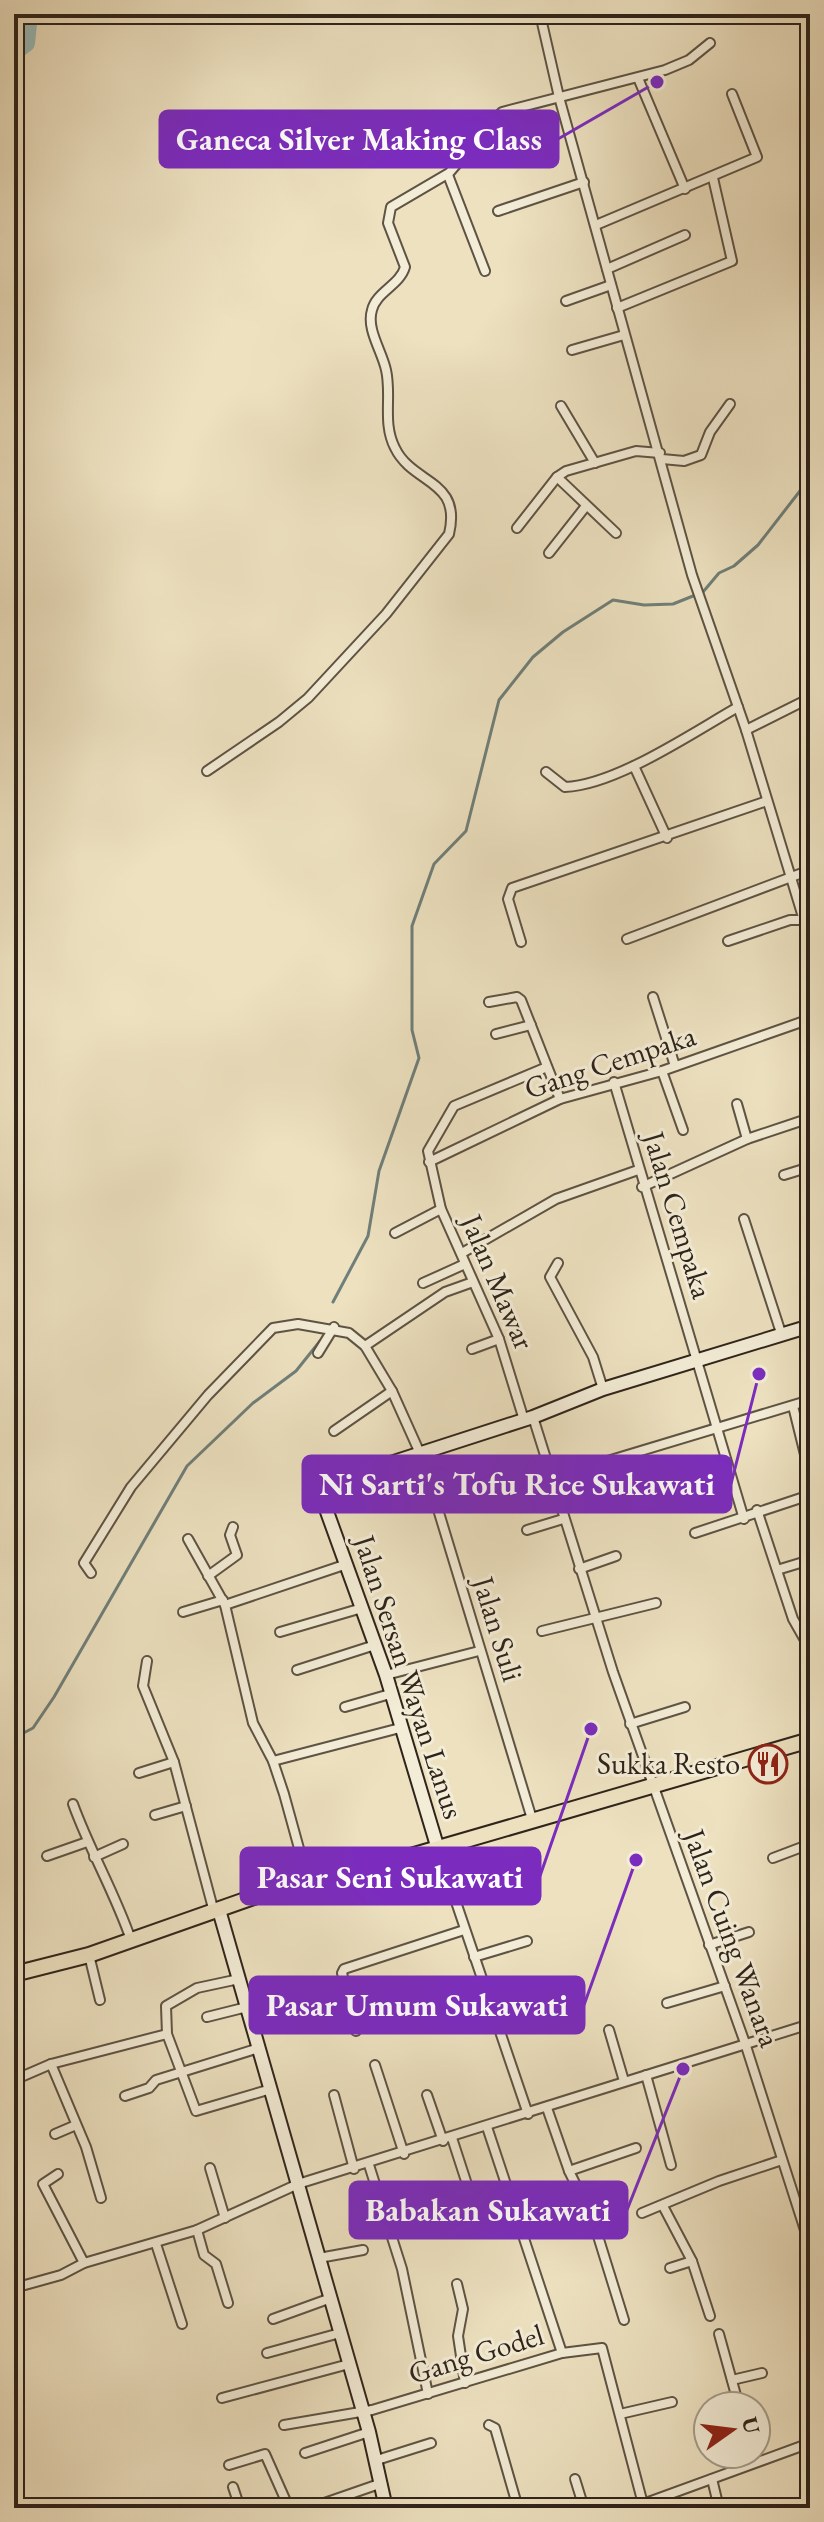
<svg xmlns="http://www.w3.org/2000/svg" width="824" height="2522" font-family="'EB Garamond',serif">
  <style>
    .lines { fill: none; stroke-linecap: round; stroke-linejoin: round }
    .stream { stroke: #6f7f79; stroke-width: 3 }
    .river { stroke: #9abcb8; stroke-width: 18 }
    .street-casing { stroke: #5e5344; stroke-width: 12 }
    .secondary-casing { stroke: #2f241b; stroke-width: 16 }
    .highway-casing { stroke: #2f241b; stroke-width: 18 }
    .street { stroke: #f3ecd6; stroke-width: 8 }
    .secondary { stroke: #f3ecd6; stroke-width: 12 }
    .highway { stroke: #ede1c0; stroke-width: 14 }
    .labels { text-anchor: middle; stroke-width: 6; stroke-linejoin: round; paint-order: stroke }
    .street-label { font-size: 30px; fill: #2f241b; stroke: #f3ecd6 }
    .poi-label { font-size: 30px; fill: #2f241b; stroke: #f3ecd6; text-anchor: end }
    .leader { fill: none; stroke: #7b2cbf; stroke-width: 3 }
    .callout-dot { fill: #7b2cbf; stroke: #f3ecd6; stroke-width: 3 }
    .callout { fill: #7b2cbf; stroke: #7b2cbf; stroke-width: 3 }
    .callout-label { font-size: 32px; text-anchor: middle; font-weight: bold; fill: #fff }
  </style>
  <rect width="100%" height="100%" fill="#ede1c0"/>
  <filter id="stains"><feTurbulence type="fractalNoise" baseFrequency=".0025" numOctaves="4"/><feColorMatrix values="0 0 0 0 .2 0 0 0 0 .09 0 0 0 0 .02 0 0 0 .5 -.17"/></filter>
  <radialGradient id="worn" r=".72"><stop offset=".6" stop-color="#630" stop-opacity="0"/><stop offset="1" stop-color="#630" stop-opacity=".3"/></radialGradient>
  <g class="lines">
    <g class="stream">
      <polyline points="333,1302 368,1236 379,1171 419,1058 412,1030 412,926 434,864 466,831 499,700 533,657 563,632 613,600 644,605 673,604 703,592 719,573 734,566 758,545 810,478"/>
      <polyline points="14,1738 33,1728 54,1697 187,1466 253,1403 296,1371 320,1341"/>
    </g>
    <polyline class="river" points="14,52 26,43 29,14"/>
    <g class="street-casing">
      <g id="street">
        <polyline points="540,14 559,97 692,575 746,730 810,940"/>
        <polyline points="638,78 685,189"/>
        <polyline points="448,175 485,271"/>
        <polyline points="498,211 584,182"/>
        <polyline points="596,225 757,157 732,94"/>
        <polyline points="607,269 685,235"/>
        <polyline points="566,301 611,285"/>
        <polyline points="617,308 732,261 713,178"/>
        <polyline points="572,350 624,335"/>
        <polyline points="561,406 595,463"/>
        <polyline points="662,459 684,461 701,455 710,432 730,404"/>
        <polyline points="517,528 557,477"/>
        <polyline points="616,533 557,477 566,471 636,451 660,453"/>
        <polyline points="549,553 586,506"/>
        <polyline points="746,730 810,698"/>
        <polyline points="634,766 667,838"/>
        <path d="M207,771L279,722L308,698L386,614L449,534C462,479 413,485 395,448C382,423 392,396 386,370C382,351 366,329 372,310C376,292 400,285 405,267L388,223L391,207L449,173L502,112L665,70L689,60L710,43"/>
        <path d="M546,772L565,787C616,785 692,733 738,707"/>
        <polyline points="627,939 810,870"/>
        <polyline points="728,941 790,920 804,920"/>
        <polyline points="521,942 508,899 512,888 767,801"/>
        <polyline points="653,997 675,1066"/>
        <polyline points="489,1002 517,997 521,1000 560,1099"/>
        <polyline points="496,1034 531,1025"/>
        <polyline points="662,1071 683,1130"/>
        <polyline points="805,1079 810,1077"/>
        <polyline points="614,1082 744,1519"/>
        <polyline points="737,1104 747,1139"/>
        <polyline points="429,1162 560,1099 662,1071 810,1019"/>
        <polyline points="784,1175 810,1167"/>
        <polyline points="642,1187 747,1139 810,1118"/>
        <polyline points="744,1219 782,1336"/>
        <polyline points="395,1233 441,1209"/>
        <polyline points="462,1253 556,1199 638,1170"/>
        <polyline points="558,1263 550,1277 593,1357 603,1389"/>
        <polyline points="423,1283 465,1264"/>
        <polyline points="365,1346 445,1292 473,1282"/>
        <polyline points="472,1349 499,1339"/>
        <polyline points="318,1353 334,1327"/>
        <polyline points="793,1406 810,1475"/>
        <polyline points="533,1417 613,1672 745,2043 810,2246"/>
        <polyline points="524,1420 499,1339 441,1209 428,1151 454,1106 547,1067"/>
        <polyline points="334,1431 392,1391"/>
        <polyline points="551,1478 810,1400"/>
        <polyline points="757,1510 793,1619 810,1649"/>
        <polyline points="527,1530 563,1519"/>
        <polyline points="695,1533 810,1495"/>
        <polyline points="188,1539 225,1605 253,1723 273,1761 284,1794 308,1881"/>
        <polyline points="579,1569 616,1556"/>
        <polyline points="777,1570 810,1560"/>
        <polyline points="91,1573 84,1563 131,1487 208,1395 273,1328 298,1324 349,1333 365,1346 392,1391 423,1460 532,1819"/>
        <polyline points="208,1576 237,1555 230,1535 233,1527"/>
        <polyline points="225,1605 347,1564"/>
        <polyline points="183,1612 223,1600"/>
        <polyline points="542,1631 656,1603"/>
        <polyline points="280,1632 362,1608"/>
        <polyline points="147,1661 143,1686 174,1762 214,1912"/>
        <polyline points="297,1670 375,1645"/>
        <polyline points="386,1675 479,1651"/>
        <polyline points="345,1707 390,1694"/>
        <polyline points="630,1724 685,1707"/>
        <polyline points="273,1761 400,1728"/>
        <polyline points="139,1773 174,1762"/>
        <path d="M73,1804C90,1851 115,1893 131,1940"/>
        <polyline points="155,1815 186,1806"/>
        <polyline points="438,1849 528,2114"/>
        <polyline points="47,1856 87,1842"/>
        <polyline points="94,1857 123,1844"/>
        <polyline points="773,1858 810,1844"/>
        <polyline points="709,1945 749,1932"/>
        <polyline points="89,1955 100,2000"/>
        <polyline points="474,1957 527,1941"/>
        <polyline points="239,1979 197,1988 166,2006 167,2034 196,2111 271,2089"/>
        <polyline points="667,2003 725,1986"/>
        <polyline points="427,2013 486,1993"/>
        <polyline points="207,2017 247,2007"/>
        <polyline points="495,2023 543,2005"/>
        <polyline points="609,2030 624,2081"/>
        <polyline points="356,2031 342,1973 344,1969 464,1930"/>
        <polyline points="51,2064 86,2147 101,2198"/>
        <polyline points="375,2065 404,2154"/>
        <polyline points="646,2075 671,2165"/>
        <polyline points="14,2080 51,2064 167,2034"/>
        <polyline points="334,2095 354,2169"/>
        <polyline points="427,2095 443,2141"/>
        <polyline points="125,2096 149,2088 156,2080 259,2048"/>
        <polyline points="547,2108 569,2171 593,2220 624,2320"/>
        <polyline points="487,2127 562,2353"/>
        <polyline points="55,2134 76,2125"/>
        <polyline points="452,2138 477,2215 514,2208"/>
        <polyline points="369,2165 402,2269 428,2394"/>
        <polyline points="210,2168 225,2218"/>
        <polyline points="569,2171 636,2148"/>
        <polyline points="58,2174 43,2184 84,2263"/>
        <polyline points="663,2206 692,2261 670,2268"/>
        <polyline points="440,2211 472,2204"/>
        <polyline points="642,2213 719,2181 782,2160"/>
        <polyline points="197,2230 204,2255 216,2264 228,2303"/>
        <polyline points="156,2244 182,2324"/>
        <polyline points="319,2258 363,2250"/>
        <polyline points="692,2261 710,2316"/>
        <polyline points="14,2275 20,2286"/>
        <polyline points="457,2284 463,2309 458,2336 465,2383"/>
        <polyline points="14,2288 61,2275 84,2263 197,2230 298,2184 810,2024"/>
        <polyline points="273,2319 331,2298"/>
        <polyline points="719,2334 739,2406"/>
        <polyline points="267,2353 340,2333"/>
        <polyline points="732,2380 762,2373"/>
        <polyline points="222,2398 349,2364"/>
        <polyline points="620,2414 672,2402"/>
        <polyline points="284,2425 372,2410 562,2353 602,2348 643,2504"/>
        <polyline points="489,2425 495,2428 518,2508"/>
        <polyline points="305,2453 369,2432"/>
        <polyline points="377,2460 431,2443"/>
        <polyline points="229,2465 265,2454 289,2508"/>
        <polyline points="575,2479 584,2508"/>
        <polyline points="712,2479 719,2508"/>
        <polyline points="233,2487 240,2508"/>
        <polyline points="310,2508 382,2483"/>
        <polyline points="632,2508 810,2443"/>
      </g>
    </g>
    <g class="secondary-casing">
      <g id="secondary">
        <polyline points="438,1849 386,1675 326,1509 325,1495 378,1467 533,1417 603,1389 810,1326"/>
        <polyline points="219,1910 369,2432 386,2508"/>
      </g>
    </g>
    <g class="highway-casing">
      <polyline id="highway" points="14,1974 89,1955 265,1893 404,1858 810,1740"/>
    </g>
    <use href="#street" class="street"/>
    <use href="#secondary" class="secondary"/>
    <use href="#highway" class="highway"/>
  </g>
  <defs>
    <g id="restaurant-ring" transform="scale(2)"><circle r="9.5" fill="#f3ecd6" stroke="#8f2418" stroke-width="1.5"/><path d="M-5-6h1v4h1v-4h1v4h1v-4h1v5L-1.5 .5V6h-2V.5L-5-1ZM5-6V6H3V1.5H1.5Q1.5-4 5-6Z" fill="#8f2418"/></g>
  </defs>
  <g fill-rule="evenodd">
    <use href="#restaurant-ring" x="768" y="1764"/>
  </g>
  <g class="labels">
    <g class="street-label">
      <text transform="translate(610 1062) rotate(-18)" y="10">Gang Cempaka</text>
      <text transform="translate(678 1215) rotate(73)" y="10">Jalan Cempaka</text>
      <text transform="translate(498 1282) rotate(67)" y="10">Jalan Mawar</text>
      <text transform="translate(498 1629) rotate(73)" y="10">Jalan Suli</text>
      <text transform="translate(409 1677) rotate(72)" y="10">Jalan Sersan Wayan Lanus</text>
      <text transform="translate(732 1938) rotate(70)" y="10">Jalan Cuing Wanara</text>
      <text transform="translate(476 2354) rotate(-17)" y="10">Gang Godel</text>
    </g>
    <g class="poi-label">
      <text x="740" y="1774">Sukka Resto</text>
    </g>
  </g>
  <path class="leader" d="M657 82L558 139M759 1374L731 1484M591 1729L540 1876M636 1860L584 2005M683 2069L627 2210"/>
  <g class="callout-dot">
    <circle cx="657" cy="82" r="8"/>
    <circle cx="759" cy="1374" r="8"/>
    <circle cx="591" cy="1729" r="8"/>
    <circle cx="636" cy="1860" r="8"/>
    <circle cx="683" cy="2069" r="8"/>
  </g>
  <g class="callout">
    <rect x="160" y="111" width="398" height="56" rx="8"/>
    <rect x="303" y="1456" width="428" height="56" rx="8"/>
    <rect x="241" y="1848" width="299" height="56" rx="8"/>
    <rect x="250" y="1977" width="334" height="56" rx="8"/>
    <rect x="350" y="2182" width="277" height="56" rx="8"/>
  </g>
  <g class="callout-label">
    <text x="359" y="150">Ganeca Silver Making Class</text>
    <text x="517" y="1495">Ni Sarti's Tofu Rice Sukawati</text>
    <text x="390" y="1888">Pasar Seni Sukawati</text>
    <text x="417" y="2016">Pasar Umum Sukawati</text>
    <text x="488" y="2221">Babakan Sukawati</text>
  </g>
  <rect width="824" height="2522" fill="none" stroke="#ede1c0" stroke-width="48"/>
  <rect x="16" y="16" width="792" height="2490" fill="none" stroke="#2f241b" stroke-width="4"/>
  <rect x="24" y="24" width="776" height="2474" fill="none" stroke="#2f241b" stroke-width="2"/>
  <g transform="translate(732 2430) rotate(76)"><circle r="38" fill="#f3ecd6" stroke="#a59c8b" stroke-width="2"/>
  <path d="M0-6L14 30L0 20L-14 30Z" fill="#8f2418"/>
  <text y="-12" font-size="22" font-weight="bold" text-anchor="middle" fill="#2f241b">U</text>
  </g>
  <rect width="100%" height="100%" filter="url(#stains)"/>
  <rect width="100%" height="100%" fill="url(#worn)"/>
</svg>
